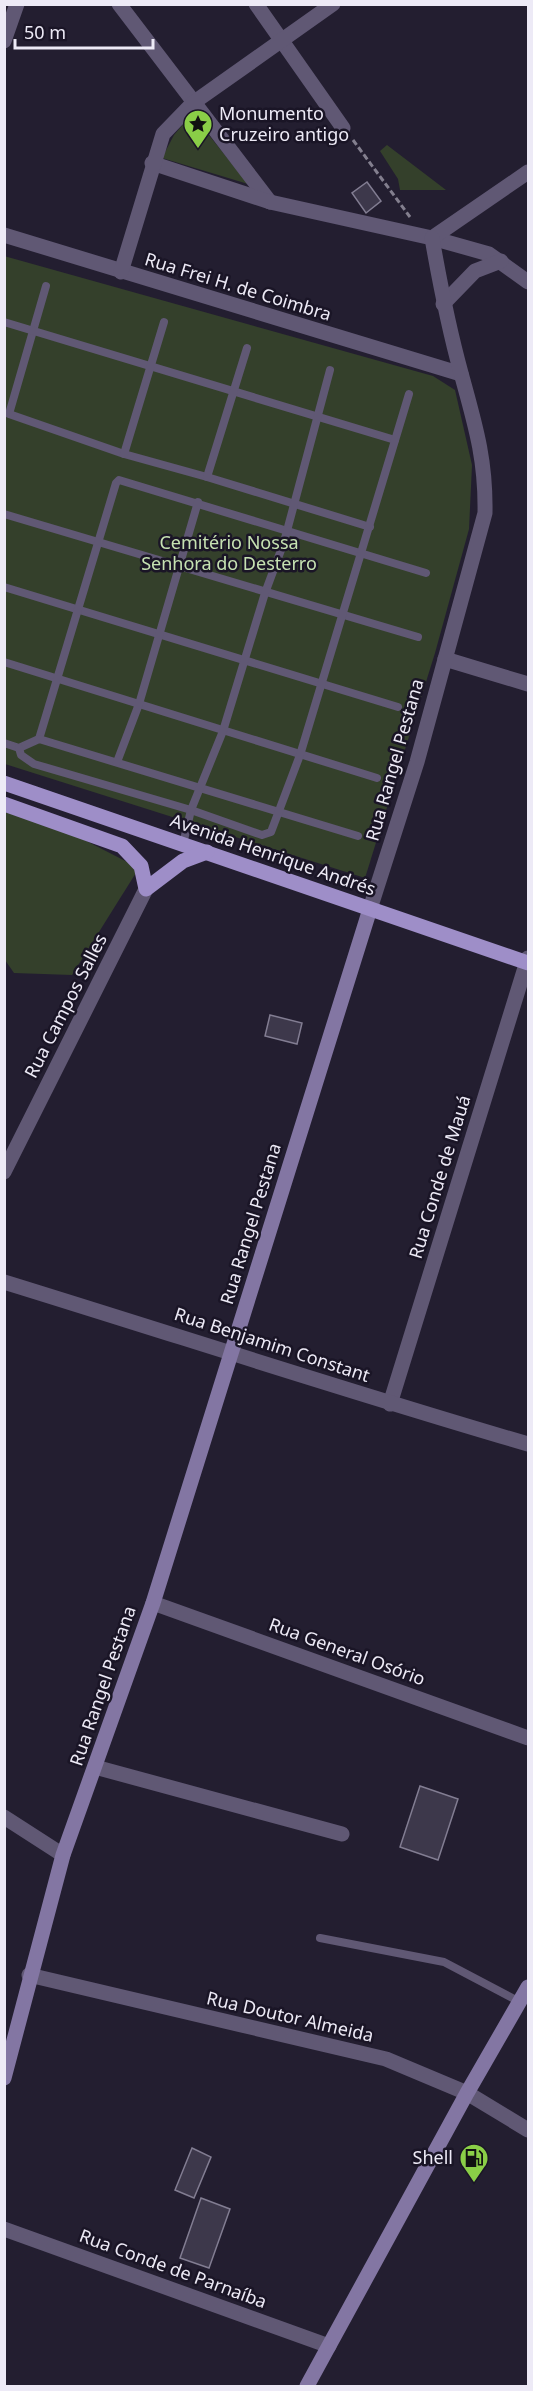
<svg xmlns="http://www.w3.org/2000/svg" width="533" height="2391" font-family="'Noto Sans',sans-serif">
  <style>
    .green { fill: #34402b }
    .building { fill: #3d384b; stroke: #827d92; stroke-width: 1.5 }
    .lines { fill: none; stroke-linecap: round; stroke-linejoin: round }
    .path { stroke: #837f8e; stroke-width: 3; stroke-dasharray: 6 3; stroke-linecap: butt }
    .service { stroke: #605874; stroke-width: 8 }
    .minor { stroke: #605874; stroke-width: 15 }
    .tertiary { stroke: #605874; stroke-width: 15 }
    .secondary { stroke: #8376a3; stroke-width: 15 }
    .primary { stroke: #9e8ec8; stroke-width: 15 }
    .labels { text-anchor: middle; stroke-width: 5; stroke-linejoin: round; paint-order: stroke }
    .poi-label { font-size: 18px; fill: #edeaf6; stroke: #1a1526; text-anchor: start }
    .street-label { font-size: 18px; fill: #edeaf6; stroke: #1a1526 }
    .park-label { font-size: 18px; fill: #c6e2b2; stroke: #1a1526 }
  </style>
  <rect width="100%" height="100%" fill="#231e30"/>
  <g class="green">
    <polygon points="192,114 248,184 162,158 174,135"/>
    <polygon points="387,145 446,190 400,190 398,179 380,151"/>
    <polygon points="4,256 433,376 455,390 472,465 469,529 435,653 365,878 5,764"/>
    <polygon points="5,812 61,828 139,868 72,975 14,973 5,960"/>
  </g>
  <g class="building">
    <polygon points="367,182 381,201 366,213 352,193"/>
    <polygon points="270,1015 302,1023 297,1044 265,1036"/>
    <polygon points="420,1786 458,1799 438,1860 400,1847"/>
    <polygon points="192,2148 211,2157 194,2198 175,2190"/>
    <polygon points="201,2198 230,2209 209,2268 180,2258"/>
  </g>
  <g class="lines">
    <polyline class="path" points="353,140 410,217"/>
    <g class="service">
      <polyline points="46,286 9,414 124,454 207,477"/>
      <polyline points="4,322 395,440"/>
      <polyline points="247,348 207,477 370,527"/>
      <polyline points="124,454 164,322"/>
      <polyline points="4,514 418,637"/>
      <polyline points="4,587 398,707"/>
      <polyline points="4,662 377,778"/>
      <polyline points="39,739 116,483 119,480 426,573"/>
      <polyline points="4,743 19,748 39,739 358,836"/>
      <polyline points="19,748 21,755 34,764 191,810 262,835 271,832 300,755 409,394"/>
      <polyline points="117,762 139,704 198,502"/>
      <polyline points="183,844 191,810 223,731 265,593 284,542 330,370"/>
      <polyline points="320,1938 444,1962 520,2002"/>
    </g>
    <g class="minor">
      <polyline points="119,4 270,202"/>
      <polyline points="256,4 343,128"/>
      <polyline points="4,41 17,4"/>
      <polyline points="152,163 270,202 432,238 489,254 528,282"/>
      <polyline points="4,235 461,374"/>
      <polyline points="432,238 528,172"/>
      <polyline points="121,272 163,134 193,103 333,4"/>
      <polyline points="443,304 475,271 501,261"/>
      <polyline points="445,659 528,684"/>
      <path d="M370,909L417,762L485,513C486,459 475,424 461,373C449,329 440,284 432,238"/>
      <polyline points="390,1404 528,958"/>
      <polyline points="153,1603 528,1738"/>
      <polyline points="95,1767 342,1834"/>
      <polyline points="4,1817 63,1855"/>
      <polyline points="29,1975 386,2059 467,2093 528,2130"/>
      <polyline points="4,2229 329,2346"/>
    </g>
    <g class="tertiary">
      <polyline points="4,1172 146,889"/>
      <path d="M4,1282C179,1336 353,1393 528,1444"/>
    </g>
    <g class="secondary">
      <polyline points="4,2078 63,1855 153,1603 370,909"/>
      <polyline points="307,2386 467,2093 528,1987"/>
    </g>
    <g class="primary">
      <polyline points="4,783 528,963"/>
      <polyline points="4,804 122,846 141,866 146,889 183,861 207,852"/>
    </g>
  </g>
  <defs>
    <g id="sight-pin" transform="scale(1.5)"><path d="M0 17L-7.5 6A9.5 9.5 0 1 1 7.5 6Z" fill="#8ace47" stroke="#1a1526"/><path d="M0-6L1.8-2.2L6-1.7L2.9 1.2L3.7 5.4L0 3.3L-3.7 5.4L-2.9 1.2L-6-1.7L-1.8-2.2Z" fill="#111"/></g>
    <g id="fuel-pin" transform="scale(1.5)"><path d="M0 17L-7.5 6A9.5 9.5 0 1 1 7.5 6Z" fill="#8ace47" stroke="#1a1526"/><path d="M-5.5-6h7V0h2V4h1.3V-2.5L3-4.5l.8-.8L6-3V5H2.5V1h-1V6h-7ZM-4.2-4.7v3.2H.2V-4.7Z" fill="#111"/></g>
  </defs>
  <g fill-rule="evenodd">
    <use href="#sight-pin" x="198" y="124"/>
    <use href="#fuel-pin" x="474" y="2158"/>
  </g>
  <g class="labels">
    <g class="poi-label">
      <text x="219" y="120">Monumento<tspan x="219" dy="21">Cruzeiro antigo</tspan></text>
      <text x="453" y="2164" text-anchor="end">Shell</text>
    </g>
    <g class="street-label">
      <text transform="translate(238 287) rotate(17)" y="6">Rua Frei H. de Coimbra</text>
      <text transform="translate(395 760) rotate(-74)" y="6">Rua Rangel Pestana</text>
      <text transform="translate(273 855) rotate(19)" y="6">Avenida Henrique Andrés</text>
      <text transform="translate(66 1006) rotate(-63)" y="6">Rua Campos Salles</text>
      <text transform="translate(440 1177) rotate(-73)" y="6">Rua Conde de Mauá</text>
      <text transform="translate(251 1224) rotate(-73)" y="6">Rua Rangel Pestana</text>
      <text transform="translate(272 1345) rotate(18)" y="6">Rua Benjamim Constant</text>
      <text transform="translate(347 1652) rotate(20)" y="6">Rua General Osório</text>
      <text transform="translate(103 1686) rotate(-71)" y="6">Rua Rangel Pestana</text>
      <text transform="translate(290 2017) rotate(13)" y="6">Rua Doutor Almeida</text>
      <text transform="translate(173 2269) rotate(20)" y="6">Rua Conde de Parnaíba</text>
    </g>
    <g class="park-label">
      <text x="229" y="549">Cemitério Nossa<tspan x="229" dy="21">Senhora do Desterro</tspan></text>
    </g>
  </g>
  <rect width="533" height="2391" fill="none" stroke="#edeaf6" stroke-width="12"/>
  <path d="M15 39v9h138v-9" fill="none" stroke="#edeaf6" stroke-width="3"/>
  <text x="24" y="39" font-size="18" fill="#edeaf6" stroke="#1a1526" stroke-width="4.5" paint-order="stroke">50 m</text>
</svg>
